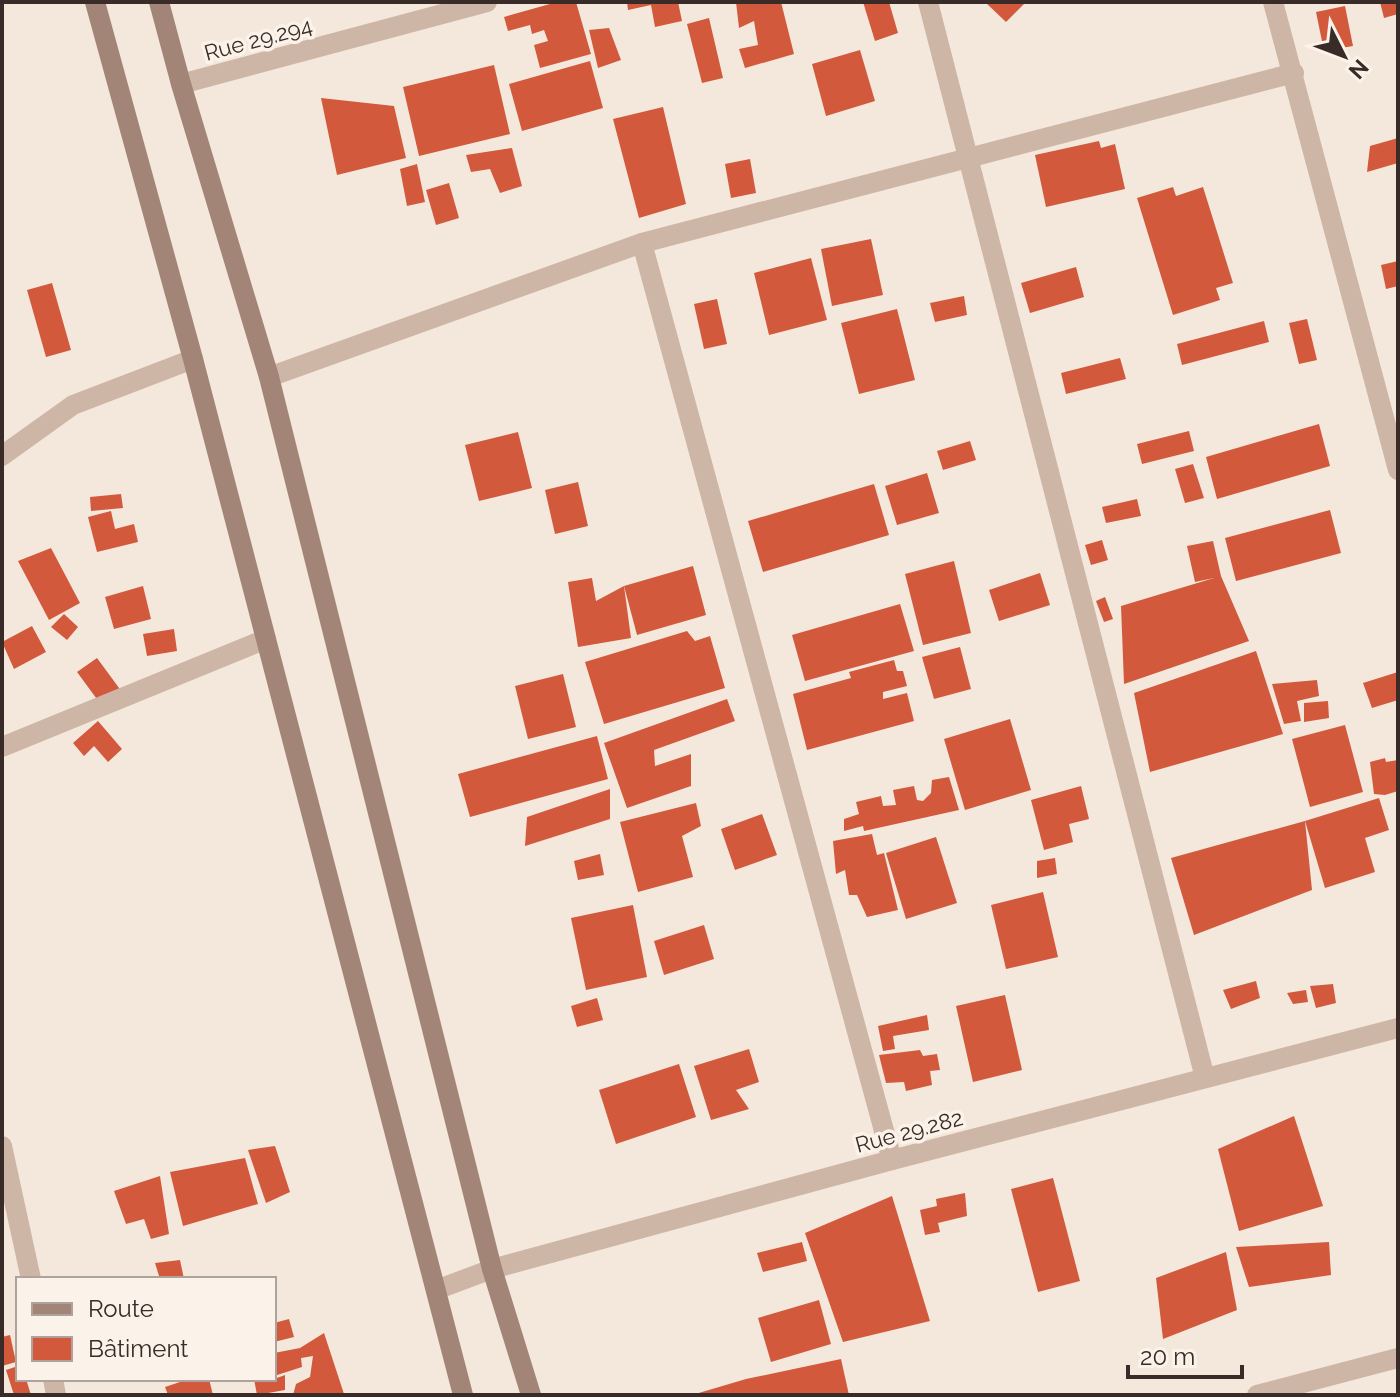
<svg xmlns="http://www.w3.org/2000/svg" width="1400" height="1397" font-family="Raleway,sans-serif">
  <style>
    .building { fill: #d2593c }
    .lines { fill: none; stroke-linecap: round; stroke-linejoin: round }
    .minor { stroke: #ceb6a6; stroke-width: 20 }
    .secondary { stroke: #a28577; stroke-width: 20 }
    .labels { text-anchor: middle; stroke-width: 7; stroke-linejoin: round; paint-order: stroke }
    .street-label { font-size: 22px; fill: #392c28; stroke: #fbf2e9 }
  </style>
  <rect width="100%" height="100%" fill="#f4e8dc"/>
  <g class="building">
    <polygon points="557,2 576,2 591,54 540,68 534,45 548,41 544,30 532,34 530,25 508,31 504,17"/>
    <polygon points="627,2 678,2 682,21 655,27 651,5 628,10"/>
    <polygon points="736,2 781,2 794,54 745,68 739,49 758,45 754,21 739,28"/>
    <polygon points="863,2 889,2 898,33 875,41"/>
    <polygon points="985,2 1026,2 1006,22"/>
    <polygon points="1380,2 1398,2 1398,14 1384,18"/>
    <polygon points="1345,6 1353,46 1324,51 1316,12"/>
    <polygon points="709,18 723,78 702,83 687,24"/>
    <polygon points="609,28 621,60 598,68 589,30"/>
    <polygon points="860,50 875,101 826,116 812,64"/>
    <polygon points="590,61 603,108 522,131 509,84"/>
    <polygon points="494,65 510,134 419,156 403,87"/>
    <polygon points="321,98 394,106 406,158 337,175"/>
    <polygon points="663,107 686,204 639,218 613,119"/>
    <polygon points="1398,138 1398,163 1367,172 1370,146"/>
    <polygon points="1099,141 1101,148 1115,144 1125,189 1046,207 1035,155"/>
    <polygon points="512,148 522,186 500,193 490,169 471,172 466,155"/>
    <polygon points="750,159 756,193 731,198 725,164"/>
    <polygon points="417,164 425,202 407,206 400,169"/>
    <polygon points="449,183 459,218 436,225 426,190"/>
    <polygon points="1173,187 1176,196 1203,187 1233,283 1216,288 1220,300 1173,315 1137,198"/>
    <polygon points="871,239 883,295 832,306 821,249"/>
    <polygon points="811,258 827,320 769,335 754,273"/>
    <polygon points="1398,261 1398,286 1386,289 1381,265"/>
    <polygon points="1076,267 1084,297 1030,313 1021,283"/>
    <polygon points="52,283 71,350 46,357 27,290"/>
    <polygon points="964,296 967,315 935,322 930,303"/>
    <polygon points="717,299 727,344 704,349 694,304"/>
    <polygon points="897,309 915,380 859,394 841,323"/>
    <polygon points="1307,319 1317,360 1299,364 1289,323"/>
    <polygon points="1264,321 1269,342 1182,365 1177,344"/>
    <polygon points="1120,358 1126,379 1066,394 1061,373"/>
    <polygon points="1319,424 1330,466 1217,499 1206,457"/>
    <polygon points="1189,431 1194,451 1142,464 1137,444"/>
    <polygon points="518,432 532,488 479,501 465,445"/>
    <polygon points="970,441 976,460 943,470 937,451"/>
    <polygon points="1193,464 1204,498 1185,503 1175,469"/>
    <polygon points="927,473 939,513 897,525 885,486"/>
    <polygon points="578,482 588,526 555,534 545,490"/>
    <polygon points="874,484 889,535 763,572 748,521"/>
    <polygon points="121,494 123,508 91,511 90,497"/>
    <polygon points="1137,499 1141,516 1106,523 1102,507"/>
    <polygon points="1330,510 1341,553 1236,581 1225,538"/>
    <polygon points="111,511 115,529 134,524 138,542 97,552 88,517"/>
    <polygon points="1102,540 1108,560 1091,565 1085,545"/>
    <polygon points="1213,541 1221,576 1249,641 1124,684 1121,606 1214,578 1195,582 1187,546"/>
    <polygon points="51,548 80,603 49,620 18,561"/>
    <polygon points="954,561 971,633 923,645 905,574"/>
    <polygon points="693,566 706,615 637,635 624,586"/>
    <polygon points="1040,573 1050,605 999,621 989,590"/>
    <polygon points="592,578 596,601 624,586 631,638 578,647 568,582"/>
    <polygon points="143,586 151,619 114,629 105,597"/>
    <polygon points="1105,597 1113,619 1104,622 1096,601"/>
    <polygon points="900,604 914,651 805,681 792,635"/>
    <polygon points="64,614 78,627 67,640 51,627"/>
    <polygon points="32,626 46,652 14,669 2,642"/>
    <polygon points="174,629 177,651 147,656 143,634"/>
    <polygon points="687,631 695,641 710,636 725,688 604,724 585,662"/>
    <polygon points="960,647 971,689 934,699 922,657"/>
    <polygon points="1256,651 1283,734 1150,772 1134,693"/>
    <polygon points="97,658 122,692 102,706 77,672"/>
    <polygon points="894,660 897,671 903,671 907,686 883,692 883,699 907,693 914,721 807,750 793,694 851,678 849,672"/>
    <polygon points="1398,672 1398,700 1372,708 1363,683"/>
    <polygon points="563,674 576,727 528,739 515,686"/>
    <polygon points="1317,680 1319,696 1297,701 1301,721 1284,724 1272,684"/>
    <polygon points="727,699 735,721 654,750 655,766 691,754 691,786 627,808 604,743"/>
    <polygon points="1328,701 1329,718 1304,722 1304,703"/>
    <polygon points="1010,719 1031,790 965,810 944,739"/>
    <polygon points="98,721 122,749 108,762 94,746 84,756 73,743"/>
    <polygon points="1345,725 1363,792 1310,807 1292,739"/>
    <polygon points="597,736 608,779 470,817 458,774"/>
    <polygon points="1385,758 1386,762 1398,760 1398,791 1385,795 1374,794 1370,762"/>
    <polygon points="949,777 959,810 864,831 863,826 844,831 844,819 859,814 856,802 881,796 883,806 896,805 893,790 914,786 917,800 923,801 931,793 932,780"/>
    <polygon points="1081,786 1089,819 1069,824 1073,842 1044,850 1031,800"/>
    <polygon points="610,789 610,819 525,846 527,817"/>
    <polygon points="1379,798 1389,830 1365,838 1375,872 1325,888 1305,821"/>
    <polygon points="696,803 701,826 682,836 693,877 638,892 620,822"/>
    <polygon points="762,814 777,855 735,870 721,829"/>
    <polygon points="1305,821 1312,890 1194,935 1171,858"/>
    <polygon points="872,834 877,855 884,853 898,910 867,917 857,895 849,895 845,870 836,874 833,841"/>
    <polygon points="936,837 957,903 906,919 886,853"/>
    <polygon points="600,854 604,875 578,880 574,861"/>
    <polygon points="1055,858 1057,874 1037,878 1037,861"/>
    <polygon points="1043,892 1058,957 1006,969 991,905"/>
    <polygon points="633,905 647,977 586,990 571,918"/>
    <polygon points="704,925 714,959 664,975 654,941"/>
    <polygon points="1256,981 1260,998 1231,1009 1223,990"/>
    <polygon points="1333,984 1336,1003 1316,1008 1310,986"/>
    <polygon points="1306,990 1308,1002 1293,1004 1287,993"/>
    <polygon points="1005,995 1022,1070 973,1082 956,1006"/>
    <polygon points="597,998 603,1020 577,1027 571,1006"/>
    <polygon points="927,1015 929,1030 893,1036 895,1049 883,1051 878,1026"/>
    <polygon points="749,1049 759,1082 736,1090 749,1109 711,1120 694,1066"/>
    <polygon points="920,1050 923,1056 937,1054 940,1070 930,1071 932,1085 906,1091 904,1082 886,1083 879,1055"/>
    <polygon points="679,1064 696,1117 616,1144 599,1090"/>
    <polygon points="1294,1116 1323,1206 1239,1231 1218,1149"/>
    <polygon points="275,1146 290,1192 266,1203 248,1150"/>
    <polygon points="245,1158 258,1204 183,1226 170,1172"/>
    <polygon points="160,1176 169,1234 151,1239 144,1219 126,1224 114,1191"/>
    <polygon points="1053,1178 1080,1281 1038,1292 1011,1189"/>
    <polygon points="965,1193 967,1216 938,1223 940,1232 925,1235 920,1210 937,1206 936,1199"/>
    <polygon points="892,1196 930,1321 843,1342 805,1233"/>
    <polygon points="802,1242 807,1261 763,1272 757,1253"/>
    <polygon points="1329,1242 1331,1275 1249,1287 1236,1247"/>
    <polygon points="1226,1252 1237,1310 1163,1339 1156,1278"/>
    <polygon points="180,1260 184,1279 160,1279 155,1263"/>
    <polygon points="819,1300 831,1344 771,1362 758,1318"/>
    <polygon points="289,1319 294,1337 274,1342 274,1323"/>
    <polygon points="324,1333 344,1394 293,1395 296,1384 310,1377 313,1356 301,1358 302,1367 274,1376 274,1353 300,1348"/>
    <polygon points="10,1335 16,1362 2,1366 2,1337"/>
    <polygon points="841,1359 849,1395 692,1395 746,1379"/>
    <polygon points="18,1366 18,1379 26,1379 31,1395 14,1395 6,1370"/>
    <polygon points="285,1375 285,1390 257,1395 254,1379 274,1379"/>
    <polygon points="189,1379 209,1379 213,1395 168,1395 165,1387"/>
  </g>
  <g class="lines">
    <g class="minor">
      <polyline points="928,2 1205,1078"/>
      <polyline points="1273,2 1398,470"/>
      <polyline points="181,84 487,2"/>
      <polyline points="642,243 892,1160"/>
      <polyline points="269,377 642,243 1294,73"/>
      <polyline points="2,456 73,405 193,359"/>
      <polyline points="2,747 266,639"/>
      <polyline points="2,1146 31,1279"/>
      <polyline points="436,1290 492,1269 892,1160 1398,1028"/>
      <polyline points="53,1379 56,1395"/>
      <polyline points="1257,1395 1398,1358"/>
    </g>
    <g class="secondary">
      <polyline points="95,2 193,359 463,1395"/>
      <polyline points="159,2 181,84 269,377 492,1269 531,1395"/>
    </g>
  </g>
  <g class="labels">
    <g class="street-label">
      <text transform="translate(258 39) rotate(-15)" y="8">Rue 29.294</text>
      <text transform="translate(909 1131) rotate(-15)" y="8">Rue 29.282</text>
    </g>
  </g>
  <rect width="1400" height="1397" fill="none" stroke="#392c28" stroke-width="8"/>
  <rect x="16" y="1277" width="260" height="104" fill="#fbf2e9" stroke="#ada39c" stroke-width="2"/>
  <rect x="32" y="1303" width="40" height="12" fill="#a28577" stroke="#ada39c" stroke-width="2"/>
  <text x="88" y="1317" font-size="24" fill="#392c28">Route</text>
  <rect x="32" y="1337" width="40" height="24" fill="#d2593c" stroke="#ada39c" stroke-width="2"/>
  <text x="88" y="1357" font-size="24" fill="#392c28">Bâtiment</text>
  <g transform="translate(1344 56) rotate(132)" stroke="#fbf2e9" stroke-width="6" paint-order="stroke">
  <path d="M0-6L14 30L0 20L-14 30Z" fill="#392c28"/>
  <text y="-12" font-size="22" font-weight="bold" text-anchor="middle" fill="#392c28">N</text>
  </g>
  <path d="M1128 1365v12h114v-12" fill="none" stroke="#392c28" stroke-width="4"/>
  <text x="1140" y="1365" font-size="24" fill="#392c28" stroke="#fbf2e9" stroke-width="6" paint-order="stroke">20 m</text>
</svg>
